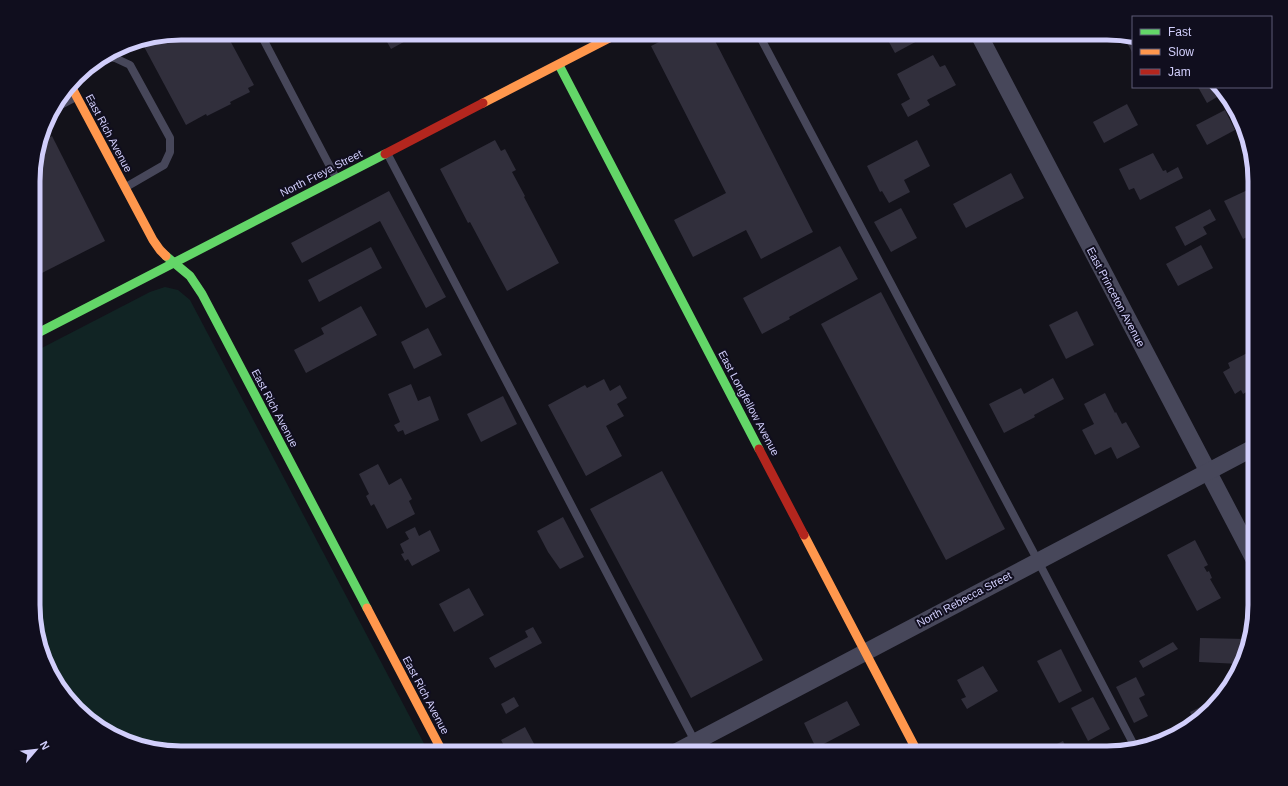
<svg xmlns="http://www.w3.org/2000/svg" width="1288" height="786" font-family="Helvetica,sans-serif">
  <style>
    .green { fill: #112424 }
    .building { fill: #312f3c }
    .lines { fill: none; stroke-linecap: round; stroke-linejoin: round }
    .lane { stroke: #47475a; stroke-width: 8 }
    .street { stroke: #47475a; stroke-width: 17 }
    .fast { stroke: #63d668; stroke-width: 9 }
    .slow { stroke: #ff974d; stroke-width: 9 }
    .jam { stroke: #b3261e; stroke-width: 9 }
    .labels { text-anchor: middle; stroke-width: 4; stroke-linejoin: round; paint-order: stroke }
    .street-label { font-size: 11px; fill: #d1cefb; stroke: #100e1e }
    .rim { fill: none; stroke: #d1cefb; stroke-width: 5 }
  </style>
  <rect width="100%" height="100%" fill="#13121a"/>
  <polygon class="green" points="165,287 178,290 190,300 429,753 181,753 143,748 107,733 58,687 34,624 34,352 150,292"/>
  <g class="building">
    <polygon points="181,33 226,33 254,85 248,88 250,92 230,102 231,104 207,116 206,114 186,125 141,41"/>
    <polygon points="382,33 420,33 391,49"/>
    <polygon points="677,33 711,33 813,232 761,259 746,230 693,257 674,220 726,193 651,46"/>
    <polygon points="816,33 828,33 830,37 820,42"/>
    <polygon points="884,33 930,33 930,34 895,53"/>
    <polygon points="1123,35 1133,36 1133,54"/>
    <polygon points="933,55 940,67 945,65 956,85 927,100 930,105 908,117 901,104 910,99 897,74"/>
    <polygon points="1198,87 1215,87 1222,94 1207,103"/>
    <polygon points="1127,104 1138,125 1104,143 1093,122"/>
    <polygon points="1225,110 1235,130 1207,145 1196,125"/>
    <polygon points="52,136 105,241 34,277 34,162 40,142"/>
    <polygon points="495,140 501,151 505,149 516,170 512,172 525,196 524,197 559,263 507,291 470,222 468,223 440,169"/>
    <polygon points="917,140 930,166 904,180 910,192 889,203 882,191 880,192 867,166"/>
    <polygon points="1153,153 1163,171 1166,170 1167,173 1178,167 1183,178 1140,200 1134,188 1129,190 1119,169"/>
    <polygon points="1011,173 1024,198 966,228 953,204"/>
    <polygon points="1254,187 1255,233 1243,239 1224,201"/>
    <polygon points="389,191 446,297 426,308 380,221 302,263 291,243"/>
    <polygon points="901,208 917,238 891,252 874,222"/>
    <polygon points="1210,209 1216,220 1203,227 1207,234 1185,246 1175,227"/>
    <polygon points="1201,245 1213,268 1178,286 1166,264"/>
    <polygon points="840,246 858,279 789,317 790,319 762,334 743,298"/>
    <polygon points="371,247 382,268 319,302 308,280"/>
    <polygon points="881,292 1005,529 946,560 821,324"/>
    <polygon points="361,306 377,335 306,373 294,350 324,334 321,328"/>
    <polygon points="1077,311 1094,345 1066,359 1049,325"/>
    <polygon points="428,328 442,355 414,369 401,342"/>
    <polygon points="1255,349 1255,387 1243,394 1241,390 1235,394 1223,372 1230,368 1228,363"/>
    <polygon points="1053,378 1064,399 1034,415 1035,417 1004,433 989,404 1021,388 1024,394"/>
    <polygon points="604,379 610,391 620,385 627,398 617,404 624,416 606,426 622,456 586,476 548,405 585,385 587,388"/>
    <polygon points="411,384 418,401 430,396 439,420 405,435 403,430 398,432 394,425 400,422 388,394"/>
    <polygon points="1105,393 1115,413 1116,412 1122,424 1126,422 1140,447 1117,459 1111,447 1095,455 1082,430 1094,424 1084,404"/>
    <polygon points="503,396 517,424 481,442 467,414"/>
    <polygon points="378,464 389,485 401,478 412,499 409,501 415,514 387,529 374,504 371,506 366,496 369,494 359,474"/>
    <polygon points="662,471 763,660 691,698 590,509"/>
    <polygon points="563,517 584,557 560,569 548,552 537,531"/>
    <polygon points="415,527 419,536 430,530 440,551 412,566 408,559 405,561 401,554 404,553 400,544 409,539 405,532"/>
    <polygon points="1195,540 1208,565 1204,567 1207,572 1209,571 1212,578 1210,579 1221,598 1197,611 1167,555"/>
    <polygon points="469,588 484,615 454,632 439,604"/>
    <polygon points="533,627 542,643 495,668 489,658 528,637 525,631"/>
    <polygon points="1200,638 1247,639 1240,664 1199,662"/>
    <polygon points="1173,642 1178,649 1143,668 1139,661"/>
    <polygon points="1061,649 1082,691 1059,703 1037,661"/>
    <polygon points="983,666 998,691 967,709 961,699 966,697 957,680"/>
    <polygon points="1136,677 1145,695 1139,698 1148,716 1134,723 1116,687"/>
    <polygon points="514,697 519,706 506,714 501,704"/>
    <polygon points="1093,697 1110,729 1088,741 1071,708"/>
    <polygon points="847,701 860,725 816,748 804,723"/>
    <polygon points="1213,701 1194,720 1190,712"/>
    <polygon points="525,727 539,753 508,753 501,740"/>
    <polygon points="1063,741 1069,753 1039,753"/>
    <polygon points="861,745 866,753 846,753"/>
  </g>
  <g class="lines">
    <g class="lane">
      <polyline points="260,33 336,178"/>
      <polyline points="758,33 1038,561 1135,747"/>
      <polyline points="105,56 115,58 130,65 170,138 170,152 164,165 126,187"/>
      <polyline points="53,109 76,97"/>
      <polyline points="387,153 701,753"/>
    </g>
    <g class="street">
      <polyline points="978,33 1255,561"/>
      <polyline points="674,753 1255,447"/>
    </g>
    <g class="fast">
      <polyline points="559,65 759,449"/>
      <polyline points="166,256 190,276 202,294 367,608"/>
      <polyline points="34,335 385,154"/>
    </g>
    <g class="slow">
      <polyline points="71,86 153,240 160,250 166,256"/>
      <polyline points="483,103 619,33"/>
      <polyline points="804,535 918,753"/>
      <polyline points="367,608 443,753"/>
    </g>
    <g class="jam">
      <polyline points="385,154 483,103"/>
      <polyline points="759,449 804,535"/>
    </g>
  </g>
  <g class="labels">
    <g class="street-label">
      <text transform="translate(109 133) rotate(62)" y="4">East Rich Avenue</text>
      <text transform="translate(321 173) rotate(-27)" y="4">North Freya Street</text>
      <text transform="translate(1116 297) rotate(62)" y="4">East Princeton Avenue</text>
      <text transform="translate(749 403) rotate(62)" y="4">East Longfellow Avenue</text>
      <text transform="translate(275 408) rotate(62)" y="4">East Rich Avenue</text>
      <text transform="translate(964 599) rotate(-28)" y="4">North Rebecca Street</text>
      <text transform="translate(426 695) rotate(62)" y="4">East Rich Avenue</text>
    </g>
  </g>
  <path d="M0 0H1288V786H0ZM181 40H1107A141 141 0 0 1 1248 181V605A141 141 0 0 1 1107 746H181A141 141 0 0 1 40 605V181A141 141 0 0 1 181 40Z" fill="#100e1e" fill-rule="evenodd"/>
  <path class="rim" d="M181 40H1107A141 141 0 0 1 1248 181V605A141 141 0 0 1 1107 746H181A141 141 0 0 1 40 605V181A141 141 0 0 1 181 40Z"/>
  <rect x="1132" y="16" width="140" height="72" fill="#100e1e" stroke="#5d5b76"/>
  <rect x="1140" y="29" width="20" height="6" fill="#63d668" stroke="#5d5b76"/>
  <text x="1168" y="36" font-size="12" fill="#d1cefb">Fast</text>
  <rect x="1140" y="49" width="20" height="6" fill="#ff974d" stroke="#5d5b76"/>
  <text x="1168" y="56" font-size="12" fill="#d1cefb">Slow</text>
  <rect x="1140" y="69" width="20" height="6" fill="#b3261e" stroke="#5d5b76"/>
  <text x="1168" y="76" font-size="12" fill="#d1cefb">Jam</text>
  <g transform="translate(36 750) rotate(62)" stroke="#100e1e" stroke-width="3" paint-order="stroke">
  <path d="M0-3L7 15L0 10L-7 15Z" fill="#d1cefb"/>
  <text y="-6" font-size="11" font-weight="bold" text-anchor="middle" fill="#d1cefb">N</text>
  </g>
</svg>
